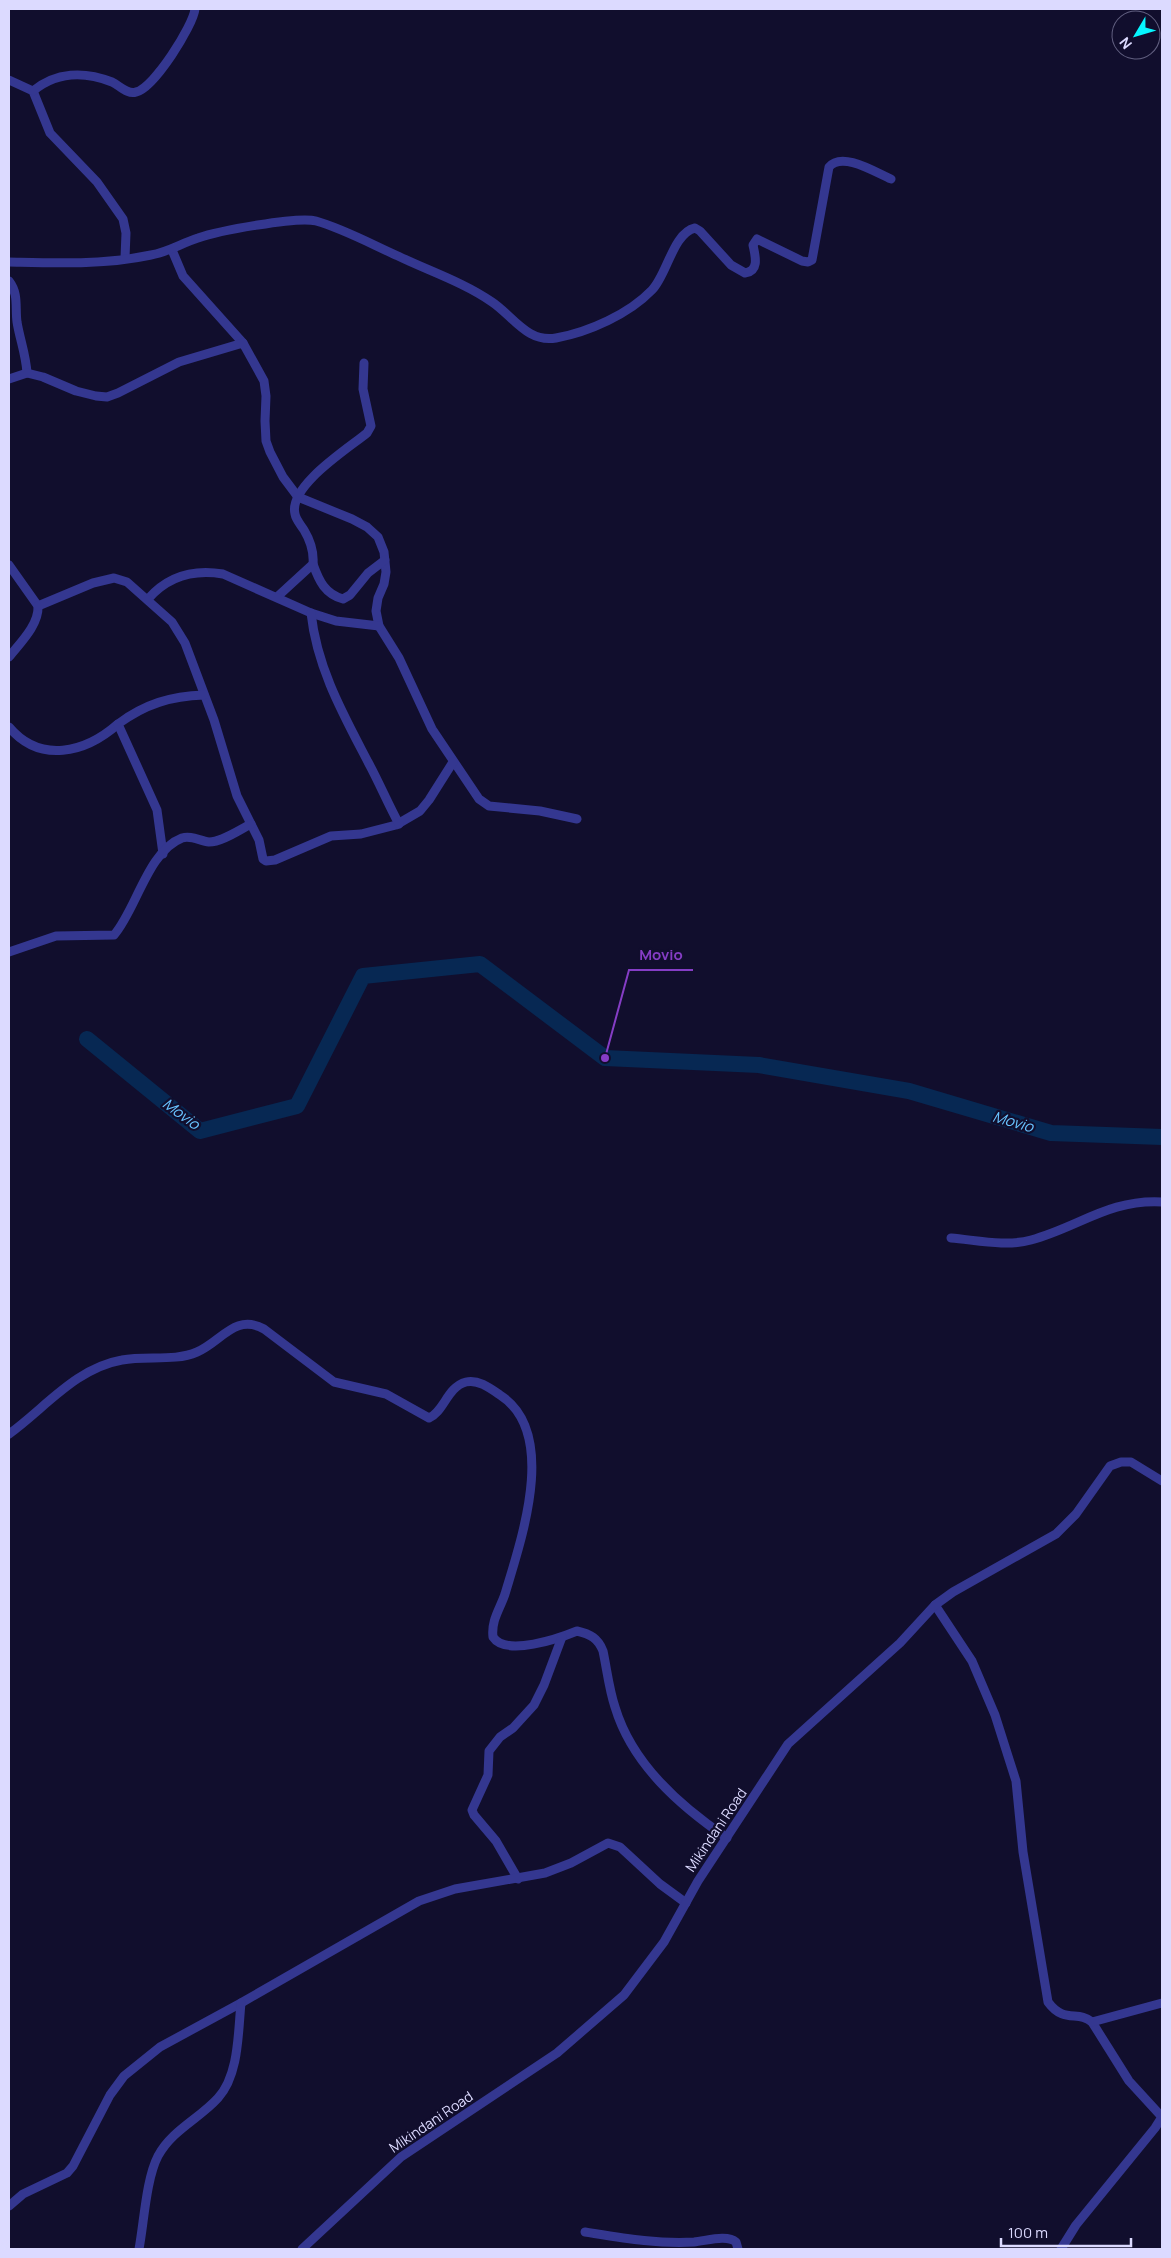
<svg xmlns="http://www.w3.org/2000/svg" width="1171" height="2258" font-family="Manrope,sans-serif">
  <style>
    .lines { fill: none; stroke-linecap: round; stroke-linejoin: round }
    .river { stroke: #072853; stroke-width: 16 }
    .minor { stroke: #343790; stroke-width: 9 }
    .labels { text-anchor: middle; stroke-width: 4.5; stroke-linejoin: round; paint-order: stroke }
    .street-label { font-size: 14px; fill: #dcdaff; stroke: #110e2d }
    .water-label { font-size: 15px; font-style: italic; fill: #68c3ff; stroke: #110e2d }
    .leader { fill: none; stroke: #853dc5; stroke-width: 2 }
    .callout-dot { fill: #853dc5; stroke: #110e2d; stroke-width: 2 }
    .callout-label { font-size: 15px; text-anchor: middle; font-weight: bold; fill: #853dc5; stroke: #110e2d; stroke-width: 4.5; stroke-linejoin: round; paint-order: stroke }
  </style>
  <rect width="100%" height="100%" fill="#110e2d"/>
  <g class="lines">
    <polyline class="river" points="87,1039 200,1131 297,1106 363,976 480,964 605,1058 759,1065 909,1091 1051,1133 1162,1137"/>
    <g class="minor">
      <polyline points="9,80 33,91 50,133 97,182 123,219 126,233 125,258"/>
      <path d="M33,91C56,72 84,71 112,82C120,86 128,95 136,92C154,88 193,26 195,9"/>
      <polyline points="172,250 183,276 243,343"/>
      <path d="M9,262C57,263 104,265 151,255C168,252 182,243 198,238C218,231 298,216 316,221C344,229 371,244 398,256C429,271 463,282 492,302C513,316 527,343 556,338C589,332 629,314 652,290C667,275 673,233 695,228L700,231L731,265L745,273C760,271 755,255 753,245L757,239L802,261L808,262L812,260L829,167C842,151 875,172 891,179"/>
      <path d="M9,281C19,294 15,307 17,322C20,340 26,355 27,373"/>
      <polyline points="9,379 27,373 43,377 76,391 96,396 107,397 118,393 179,362 243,343 264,381 266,396 265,421 266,441 270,452 283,477 298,497 352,519 367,527 378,537 384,552 386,572 384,584 378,598 376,611 379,626 399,658 432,729 479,799 489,806 540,811 577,819"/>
      <path d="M313,564C319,581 325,594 343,599L350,595L368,573L385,560"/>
      <path d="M9,565L38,606C39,625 20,643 9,657"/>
      <path d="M277,597L313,564C314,552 310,540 304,530C301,525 296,520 295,514C288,486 349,448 367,433L371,426L363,389L364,363"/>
      <path d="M148,599C168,576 193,569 223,574L311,613L336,621L379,626"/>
      <polyline points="38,606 93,583 114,578 127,582 172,622 185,643 214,720 237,796 259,840 263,859 266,861 275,860 331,836 361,834 396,825 420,811 429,800 453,762"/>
      <path d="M311,613C317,668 343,714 368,762C379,782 388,804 399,824"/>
      <path d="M9,727C40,764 85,753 118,724"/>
      <path d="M163,854L157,810L118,724C145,704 171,696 204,695"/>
      <path d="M9,952L56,936L114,935C136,910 148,851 182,838C191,835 200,841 209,842C222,842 239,830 251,824"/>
      <path d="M951,1238C976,1240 1006,1247 1031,1240C1079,1227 1109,1199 1162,1202"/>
      <path d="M9,1434C45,1408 76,1368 122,1360C146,1355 174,1362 197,1352C221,1342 235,1313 264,1329L334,1382L386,1394L429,1418C444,1412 447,1387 466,1382C478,1379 490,1388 500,1395C559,1433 521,1540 505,1594C500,1609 491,1620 493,1637C506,1657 560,1638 577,1631C590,1634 598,1638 603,1651C607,1670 609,1689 615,1707C632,1764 680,1806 727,1838"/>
      <path d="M935,1605L972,1661L995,1715L1008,1756L1016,1781L1023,1852L1048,2002C1064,2024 1078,2010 1092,2022L1129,2081L1162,2117"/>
      <polyline points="518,1879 496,1841 474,1815 472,1810 488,1775 489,1751 500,1737 513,1728 534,1705 544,1685 562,1637"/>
      <polyline points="1092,2022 1162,2003"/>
      <polyline points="9,2206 23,2194 67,2173 73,2166 110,2095 124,2076 160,2047 241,2003 419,1901 455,1889 545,1873 571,1863 608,1843 620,1847 660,1884 686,1903"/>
      <path d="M585,2232C623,2238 656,2244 694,2242C706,2241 727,2234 736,2242L738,2249"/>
      <path d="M139,2249C144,2223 146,2179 158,2156C172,2130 199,2119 218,2098C239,2075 238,2033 241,2003"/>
      <polyline points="302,2249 401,2157 557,2053 624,1995 664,1942 698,1881 788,1744 900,1643 935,1605 953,1592 1056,1534 1076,1514 1110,1466 1121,1462 1131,1462 1162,1481"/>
      <polyline points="1061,2249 1076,2225 1155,2128 1162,2117"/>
    </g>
  </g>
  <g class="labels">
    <g class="street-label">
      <text transform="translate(716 1830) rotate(-56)" y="5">Mikindani Road</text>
      <text transform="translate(431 2122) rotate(-34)" y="5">Mikindani Road</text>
    </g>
    <g class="water-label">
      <text transform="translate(181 1114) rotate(36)" y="5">Movio</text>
      <text transform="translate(1013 1122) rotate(16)" y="5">Movio</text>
    </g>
  </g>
  <path class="leader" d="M605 1058L629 970H693"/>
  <circle class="callout-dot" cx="605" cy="1058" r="5"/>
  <g class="callout-label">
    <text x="661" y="960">Movio</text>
  </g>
  <rect width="1171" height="2258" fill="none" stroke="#dcdaff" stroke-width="20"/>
  <g transform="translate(1136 35) rotate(232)"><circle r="24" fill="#110e2d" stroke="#626081"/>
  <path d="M0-4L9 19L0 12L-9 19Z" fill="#06f6ff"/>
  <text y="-8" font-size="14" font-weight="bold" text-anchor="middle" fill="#dcdaff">N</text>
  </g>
  <path d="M1001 2238v8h130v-8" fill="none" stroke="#dcdaff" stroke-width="2.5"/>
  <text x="1008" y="2238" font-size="15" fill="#dcdaff" stroke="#110e2d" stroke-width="4" paint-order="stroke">100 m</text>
</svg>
